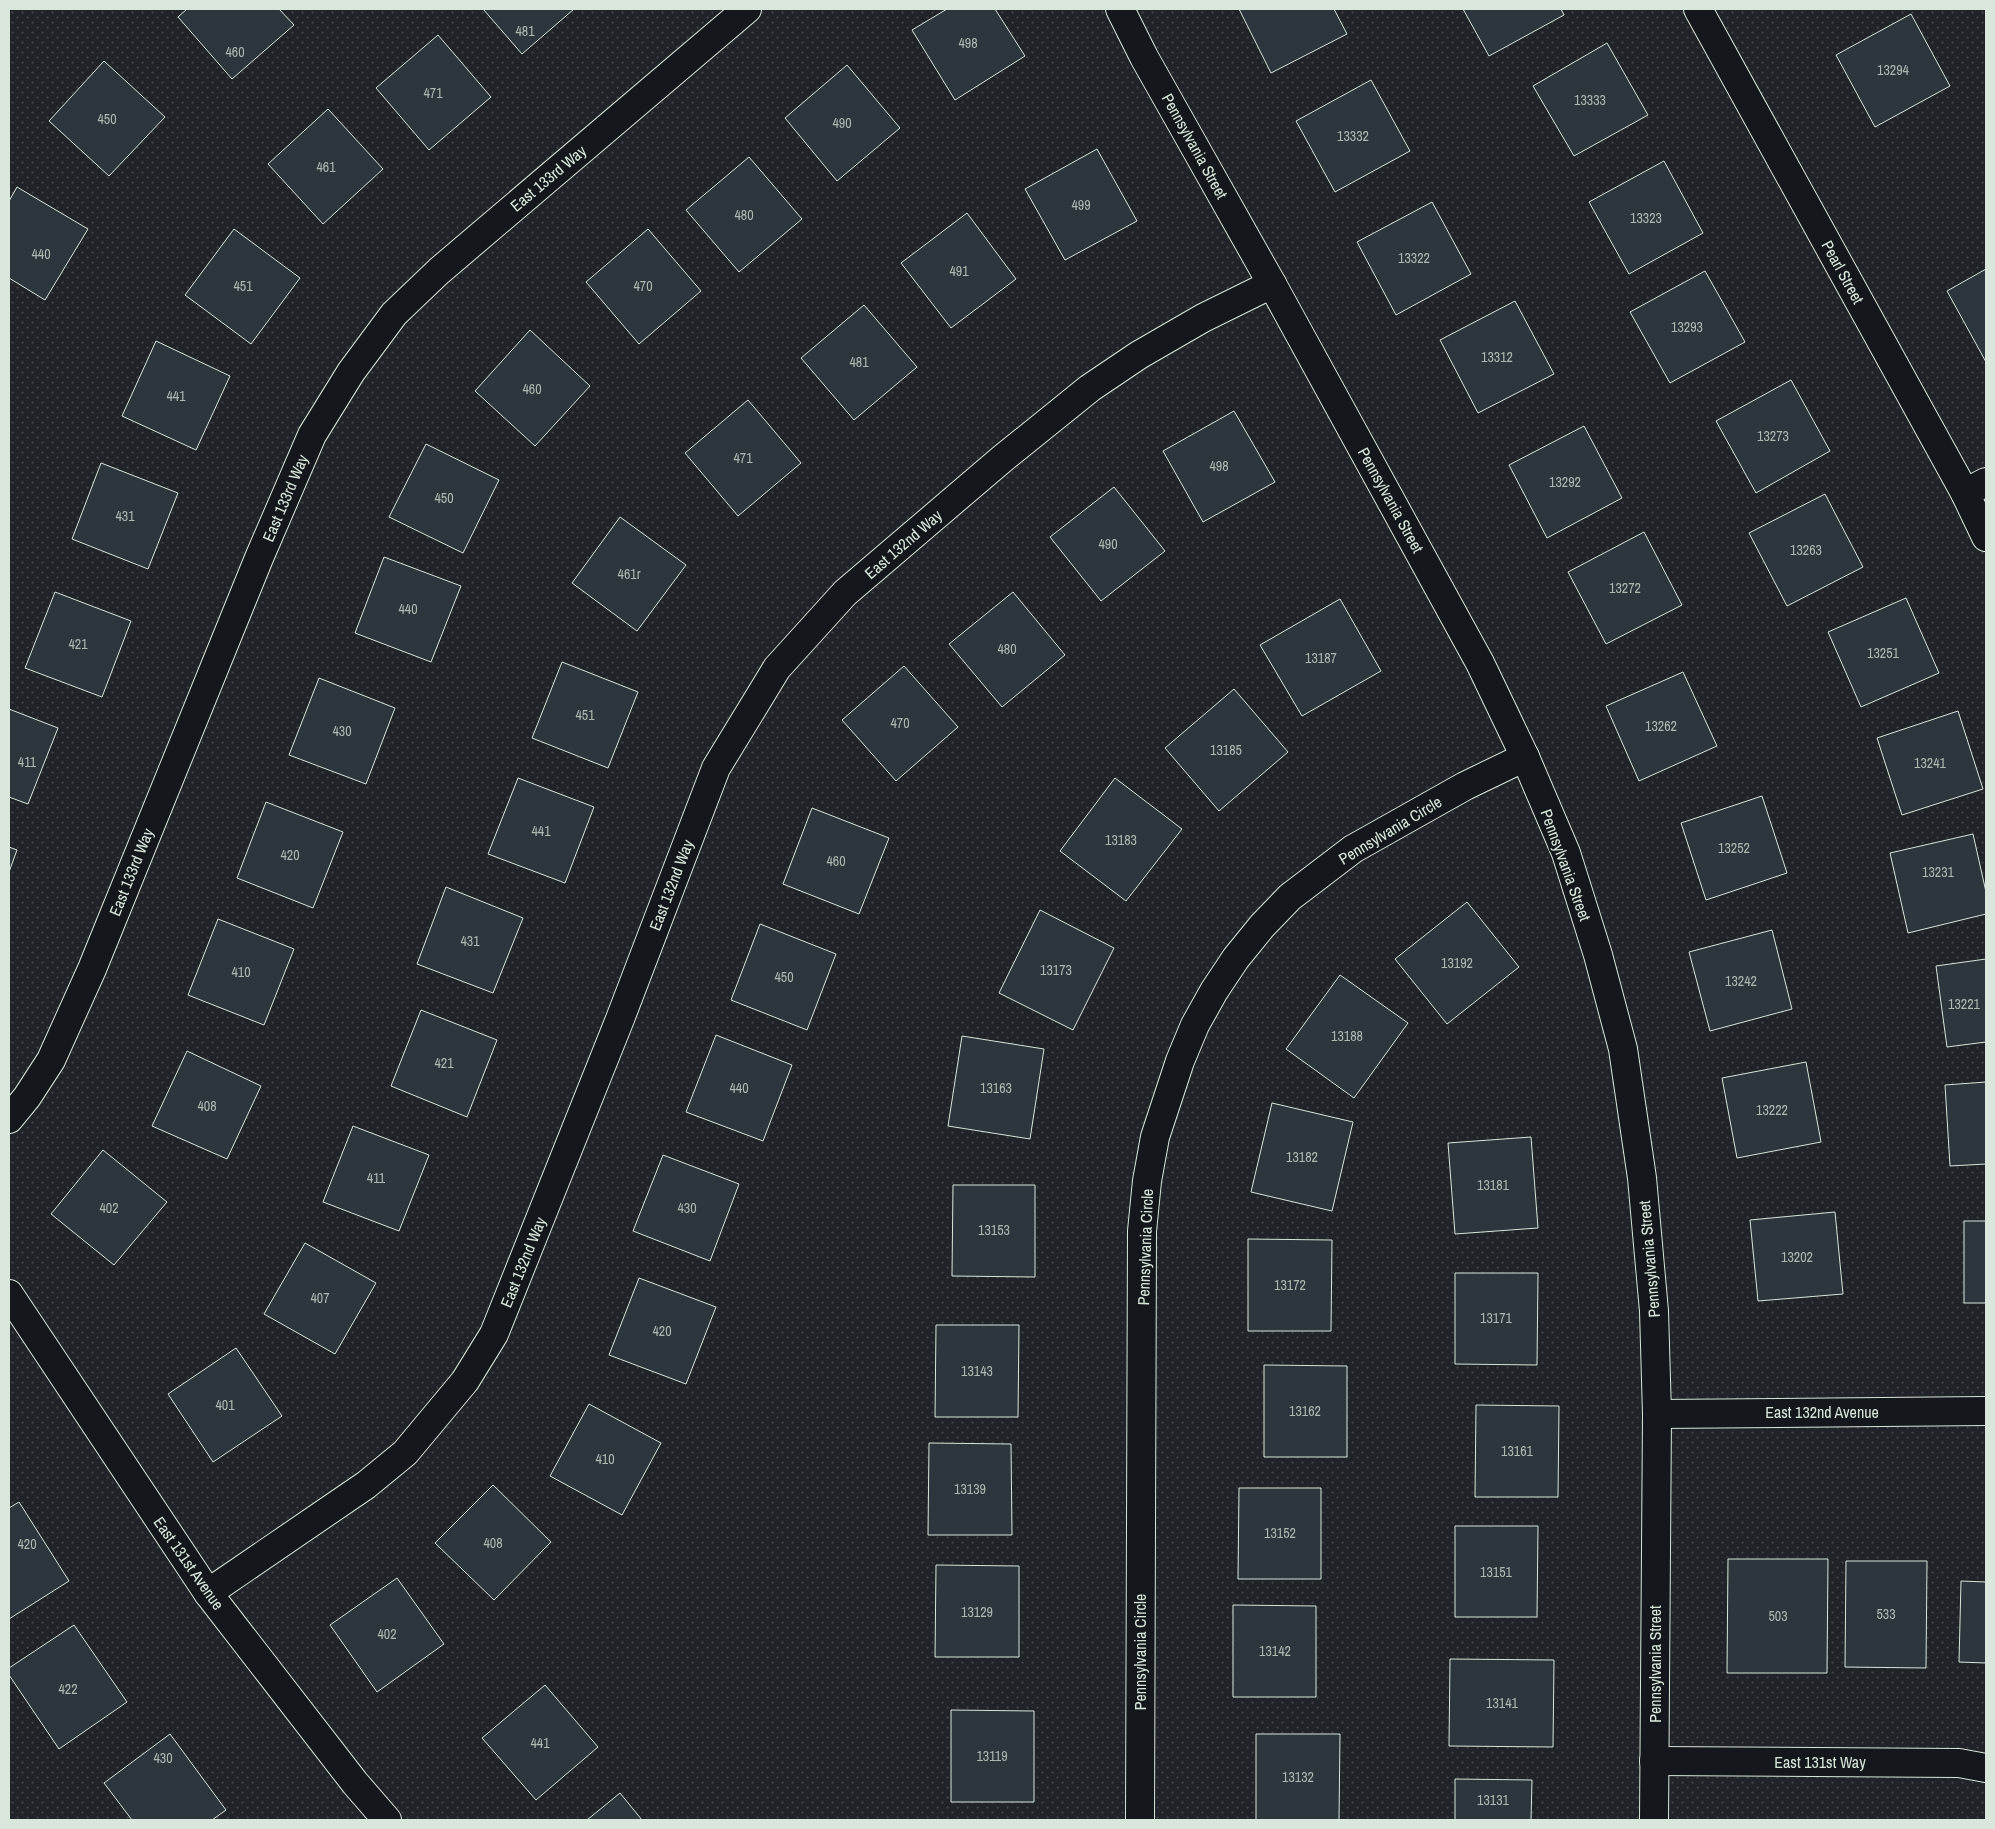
<svg xmlns="http://www.w3.org/2000/svg" width="1995" height="1829" font-family="'Archivo Narrow',sans-serif">
  <style>
    .grass { fill: url(#grass-dots); stroke: #939e99 }
    .building { fill: #2c363c; stroke: #d8e6dc }
    .lines { fill: none; stroke-linecap: round; stroke-linejoin: round }
    .street-casing { stroke: #d8e6dc; stroke-width: 30 }
    .street { stroke: #14181c; stroke-width: 28 }
    .labels { text-anchor: middle; stroke-width: 4; stroke-linejoin: round; paint-order: stroke }
    .number-label { font-size: 14px; fill: #adbab4 }
    .street-label { font-size: 16px; fill: #d8e6dc; stroke: #14181c }
  </style>
  <defs>
    <pattern id="grass-dots" width="8" height="8" patternUnits="userSpaceOnUse" patternTransform="scale(1.25)"><rect width="8" height="8" fill="#202428"/><path d="M2 2h.1M6 6h.1" fill="none" stroke="#404447" stroke-width="1.8" stroke-linecap="round"/></pattern>
  </defs>
  <rect width="100%" height="100%" fill="#14181c"/>
  <rect class="grass" x="9" y="9" width="1977" height="1811"/>
  <g class="building">
    <polygon points="187,9 279,9 294,25 232,79 178,17"/>
    <polygon points="483,9 574,9 522,54"/>
    <polygon points="947,9 995,9 1025,56 955,100 912,30"/>
    <polygon points="1239,9 1334,9 1347,34 1271,73"/>
    <polygon points="1463,9 1561,9 1564,15 1489,56"/>
    <polygon points="1911,14 1950,86 1875,127 1836,55"/>
    <polygon points="438,35 491,97 429,150 376,88"/>
    <polygon points="1607,43 1648,115 1574,156 1533,86"/>
    <polygon points="104,61 165,117 109,176 49,121"/>
    <polygon points="847,65 900,128 837,181 785,118"/>
    <polygon points="1371,80 1410,151 1335,192 1296,121"/>
    <polygon points="328,109 383,169 323,224 268,164"/>
    <polygon points="1097,149 1137,221 1065,260 1025,189"/>
    <polygon points="749,157 802,219 739,272 686,210"/>
    <polygon points="1664,161 1703,233 1629,274 1589,202"/>
    <polygon points="17,187 88,229 45,300 9,278 9,201"/>
    <polygon points="1432,202 1471,274 1396,315 1357,242"/>
    <polygon points="967,213 1016,279 951,328 901,263"/>
    <polygon points="234,229 300,278 251,344 185,295"/>
    <polygon points="648,229 701,291 639,344 586,282"/>
    <polygon points="1986,269 1986,362 1947,291"/>
    <polygon points="1705,271 1745,342 1670,383 1630,312"/>
    <polygon points="1515,301 1554,374 1478,413 1440,340"/>
    <polygon points="864,305 917,367 854,420 801,358"/>
    <polygon points="530,330 590,386 535,446 475,391"/>
    <polygon points="156,341 230,376 196,450 122,416"/>
    <polygon points="1791,380 1830,451 1756,493 1716,421"/>
    <polygon points="748,400 801,463 738,516 685,453"/>
    <polygon points="1234,411 1275,482 1203,522 1163,451"/>
    <polygon points="1584,426 1622,498 1547,538 1509,465"/>
    <polygon points="426,444 499,480 463,553 389,517"/>
    <polygon points="101,463 178,493 148,569 72,539"/>
    <polygon points="1114,487 1165,551 1101,601 1050,537"/>
    <polygon points="1825,494 1863,567 1787,606 1749,533"/>
    <polygon points="620,517 686,565 637,631 572,583"/>
    <polygon points="1644,532 1682,605 1606,644 1568,572"/>
    <polygon points="384,557 461,586 431,662 355,633"/>
    <polygon points="55,592 131,621 102,697 25,668"/>
    <polygon points="1013,592 1065,655 1002,707 949,644"/>
    <polygon points="1906,598 1939,673 1861,707 1828,632"/>
    <polygon points="1340,599 1381,671 1302,716 1260,645"/>
    <polygon points="562,662 638,692 608,768 532,738"/>
    <polygon points="904,666 958,727 896,781 842,720"/>
    <polygon points="1683,672 1717,746 1639,781 1606,706"/>
    <polygon points="319,678 395,708 366,784 289,755"/>
    <polygon points="1234,689 1288,752 1219,811 1165,748"/>
    <polygon points="9,709 58,728 28,804 9,797"/>
    <polygon points="1958,711 1983,789 1902,815 1877,738"/>
    <polygon points="518,778 594,807 565,883 488,854"/>
    <polygon points="1115,778 1182,829 1126,901 1060,851"/>
    <polygon points="1762,796 1787,873 1706,900 1681,823"/>
    <polygon points="266,802 343,832 313,908 237,878"/>
    <polygon points="812,808 889,838 859,914 783,884"/>
    <polygon points="1973,834 1986,892 1986,914 1908,933 1890,853"/>
    <polygon points="9,847 17,850 9,872"/>
    <polygon points="446,887 523,918 493,993 417,964"/>
    <polygon points="1467,902 1519,967 1447,1024 1395,959"/>
    <polygon points="1040,910 1114,948 1073,1030 999,993"/>
    <polygon points="218,919 294,949 264,1025 188,995"/>
    <polygon points="760,924 836,954 807,1030 731,1000"/>
    <polygon points="1772,930 1792,1009 1710,1031 1689,952"/>
    <polygon points="1986,959 1986,1042 1947,1047 1936,966"/>
    <polygon points="1340,975 1408,1023 1354,1098 1286,1049"/>
    <polygon points="421,1010 497,1040 467,1117 391,1086"/>
    <polygon points="716,1035 792,1065 763,1141 686,1112"/>
    <polygon points="962,1036 1044,1049 1030,1139 948,1126"/>
    <polygon points="187,1051 261,1086 227,1159 152,1126"/>
    <polygon points="1806,1062 1821,1142 1737,1158 1722,1078"/>
    <polygon points="1986,1082 1986,1164 1950,1166 1945,1085"/>
    <polygon points="1272,1103 1353,1122 1332,1211 1251,1192"/>
    <polygon points="353,1126 429,1155 399,1231 323,1202"/>
    <polygon points="1531,1137 1538,1228 1455,1234 1448,1143"/>
    <polygon points="103,1150 167,1202 114,1265 51,1214"/>
    <polygon points="663,1155 739,1184 710,1261 633,1231"/>
    <polygon points="953,1185 1035,1185 1035,1277 952,1276"/>
    <polygon points="1835,1212 1843,1294 1758,1301 1750,1220"/>
    <rect x="1964" y="1221" width="22" height="82"/>
    <polygon points="1248,1239 1332,1240 1331,1331 1248,1331"/>
    <polygon points="305,1243 376,1283 335,1354 264,1314"/>
    <polygon points="1455,1273 1538,1273 1537,1365 1455,1364"/>
    <polygon points="639,1278 716,1307 686,1384 609,1355"/>
    <polygon points="936,1325 1019,1325 1018,1417 935,1417"/>
    <polygon points="236,1348 282,1416 213,1462 168,1394"/>
    <polygon points="1264,1365 1347,1366 1347,1457 1264,1457"/>
    <polygon points="589,1404 661,1443 622,1515 550,1476"/>
    <polygon points="1476,1405 1559,1406 1558,1497 1475,1497"/>
    <polygon points="929,1443 1011,1444 1012,1535 928,1535"/>
    <polygon points="493,1485 551,1542 494,1600 435,1543"/>
    <polygon points="1239,1488 1321,1488 1321,1579 1238,1579"/>
    <polygon points="19,1502 69,1581 9,1619 9,1508"/>
    <polygon points="1455,1526 1538,1526 1537,1617 1455,1617"/>
    <polygon points="1728,1559 1828,1559 1827,1673 1727,1673"/>
    <polygon points="1846,1561 1927,1561 1926,1668 1845,1667"/>
    <polygon points="936,1565 1019,1566 1019,1657 935,1657"/>
    <polygon points="397,1578 444,1644 377,1692 330,1625"/>
    <polygon points="1961,1581 1986,1582 1986,1663 1959,1662"/>
    <polygon points="1233,1605 1316,1606 1316,1697 1233,1697"/>
    <polygon points="74,1625 127,1702 59,1749 9,1675 9,1668"/>
    <polygon points="1450,1659 1554,1660 1553,1747 1449,1746"/>
    <polygon points="545,1685 598,1747 536,1800 482,1738"/>
    <polygon points="951,1710 1034,1711 1034,1802 951,1802"/>
    <polygon points="170,1734 226,1810 212,1820 132,1820 104,1783"/>
    <polygon points="1256,1734 1340,1734 1339,1820 1256,1820"/>
    <polygon points="1455,1779 1532,1780 1531,1820 1455,1820"/>
    <polygon points="620,1793 642,1820 587,1820"/>
  </g>
  <g class="lines">
    <g class="street-casing">
      <g id="street">
        <polyline points="1120,9 1144,57 1272,284 1480,663 1525,757 1566,853 1598,955 1623,1049 1642,1178 1654,1311 1657,1414 1654,1820"/>
        <polyline points="1698,9 1965,493 1986,537"/>
        <polyline points="1965,493 1986,482"/>
        <polyline points="9,1119 27,1097 51,1060 92,969 259,558 312,435 351,372 394,314 439,271 747,9"/>
        <polyline points="9,1294 208,1593 355,1783 387,1820"/>
        <polyline points="1657,1414 1986,1411"/>
        <polyline points="208,1593 366,1485 405,1453 465,1381 494,1334 620,1019 716,768 777,668 845,593 1002,459 1090,388 1139,355 1203,318 1272,284"/>
        <polyline points="1654,1761 1959,1763 1986,1768"/>
        <polyline points="1140,1820 1142,1231 1147,1181 1155,1137 1180,1061 1195,1025 1214,991 1236,958 1262,926 1290,897 1353,849 1465,786 1525,757"/>
      </g>
    </g>
    <use href="#street" class="street"/>
  </g>
  <g class="labels">
    <g class="number-label">
      <text x="525" y="36">481</text>
      <text x="968" y="48">498</text>
      <text x="235" y="57">460</text>
      <text x="1893" y="75">13294</text>
      <text x="433" y="98">471</text>
      <text x="1590" y="105">13333</text>
      <text x="107" y="124">450</text>
      <text x="842" y="128">490</text>
      <text x="1353" y="141">13332</text>
      <text x="326" y="172">461</text>
      <text x="1081" y="210">499</text>
      <text x="744" y="220">480</text>
      <text x="1646" y="223">13323</text>
      <text x="41" y="259">440</text>
      <text x="1414" y="263">13322</text>
      <text x="959" y="276">491</text>
      <text x="243" y="291">451</text>
      <text x="643" y="291">470</text>
      <text x="1687" y="332">13293</text>
      <text x="1497" y="362">13312</text>
      <text x="859" y="367">481</text>
      <text x="532" y="394">460</text>
      <text x="176" y="401">441</text>
      <text x="1773" y="441">13273</text>
      <text x="743" y="463">471</text>
      <text x="1219" y="471">498</text>
      <text x="1565" y="487">13292</text>
      <text x="444" y="503">450</text>
      <text x="125" y="521">431</text>
      <text x="1108" y="549">490</text>
      <text x="1806" y="555">13263</text>
      <text x="629" y="579">461r</text>
      <text x="1625" y="593">13272</text>
      <text x="408" y="614">440</text>
      <text x="78" y="649">421</text>
      <text x="1007" y="654">480</text>
      <text x="1883" y="658">13251</text>
      <text x="1321" y="663">13187</text>
      <text x="585" y="720">451</text>
      <text x="900" y="728">470</text>
      <text x="1661" y="731">13262</text>
      <text x="342" y="736">430</text>
      <text x="1226" y="755">13185</text>
      <text x="27" y="767">411</text>
      <text x="1930" y="768">13241</text>
      <text x="541" y="836">441</text>
      <text x="1121" y="845">13183</text>
      <text x="1734" y="853">13252</text>
      <text x="290" y="860">420</text>
      <text x="836" y="866">460</text>
      <text x="1938" y="877">13231</text>
      <text x="470" y="946">431</text>
      <text x="1457" y="968">13192</text>
      <text x="1056" y="975">13173</text>
      <text x="241" y="977">410</text>
      <text x="784" y="982">450</text>
      <text x="1741" y="986">13242</text>
      <text x="1964" y="1009">13221</text>
      <text x="1347" y="1041">13188</text>
      <text x="444" y="1068">421</text>
      <text x="739" y="1093">440</text>
      <text x="996" y="1093">13163</text>
      <text x="207" y="1111">408</text>
      <text x="1772" y="1115">13222</text>
      <text x="1302" y="1162">13182</text>
      <text x="376" y="1183">411</text>
      <text x="1493" y="1190">13181</text>
      <text x="109" y="1213">402</text>
      <text x="687" y="1213">430</text>
      <text x="994" y="1235">13153</text>
      <text x="1797" y="1262">13202</text>
      <text x="1290" y="1290">13172</text>
      <text x="320" y="1303">407</text>
      <text x="1496" y="1323">13171</text>
      <text x="662" y="1336">420</text>
      <text x="977" y="1376">13143</text>
      <text x="225" y="1410">401</text>
      <text x="1305" y="1416">13162</text>
      <text x="1517" y="1456">13161</text>
      <text x="605" y="1464">410</text>
      <text x="970" y="1494">13139</text>
      <text x="1280" y="1538">13152</text>
      <text x="493" y="1548">408</text>
      <text x="27" y="1549">420</text>
      <text x="1496" y="1577">13151</text>
      <text x="977" y="1617">13129</text>
      <text x="1886" y="1619">533</text>
      <text x="1778" y="1621">503</text>
      <text x="387" y="1639">402</text>
      <text x="1275" y="1656">13142</text>
      <text x="68" y="1694">422</text>
      <text x="1502" y="1708">13141</text>
      <text x="540" y="1748">441</text>
      <text x="992" y="1761">13119</text>
      <text x="163" y="1763">430</text>
      <text x="1298" y="1782">13132</text>
      <text x="1493" y="1805">13131</text>
    </g>
    <g class="street-label">
      <text transform="translate(1195 146) rotate(61)" y="6">Pennsylvania Street</text>
      <text transform="translate(548 178) rotate(-40)" y="6">East 133rd Way</text>
      <text transform="translate(1843 272) rotate(61)" y="6">Pearl Street</text>
      <text transform="translate(285 498) rotate(-67)" y="6">East 133rd Way</text>
      <text transform="translate(1391 500) rotate(61)" y="6">Pennsylvania Street</text>
      <text transform="translate(903 544) rotate(-41)" y="6">East 132nd Way</text>
      <text transform="translate(1390 830) rotate(-31)" y="6">Pennsylvania Circle</text>
      <text transform="translate(1566 865) rotate(70)" y="6">Pennsylvania Street</text>
      <text transform="translate(131 872) rotate(-68)" y="6">East 133rd Way</text>
      <text transform="translate(671 885) rotate(-69)" y="6">East 132nd Way</text>
      <text transform="translate(1145 1247) rotate(-88)" y="6">Pennsylvania Circle</text>
      <text transform="translate(1649 1259) rotate(-95)" y="6">Pennsylvania Street</text>
      <text transform="translate(523 1262) rotate(-68)" y="6">East 132nd Way</text>
      <text x="1822" y="1418">East 132nd Avenue</text>
      <text transform="translate(189 1563) rotate(55)" y="6">East 131st Avenue</text>
      <text transform="translate(1140 1652) rotate(-90)" y="6">Pennsylvania Circle</text>
      <text transform="translate(1655 1664) rotate(-90)" y="6">Pennsylvania Street</text>
      <text x="1820" y="1768">East 131st Way</text>
    </g>
  </g>
  <rect width="1995" height="1829" fill="none" stroke="#d8e6dc" stroke-width="20"/>
</svg>
